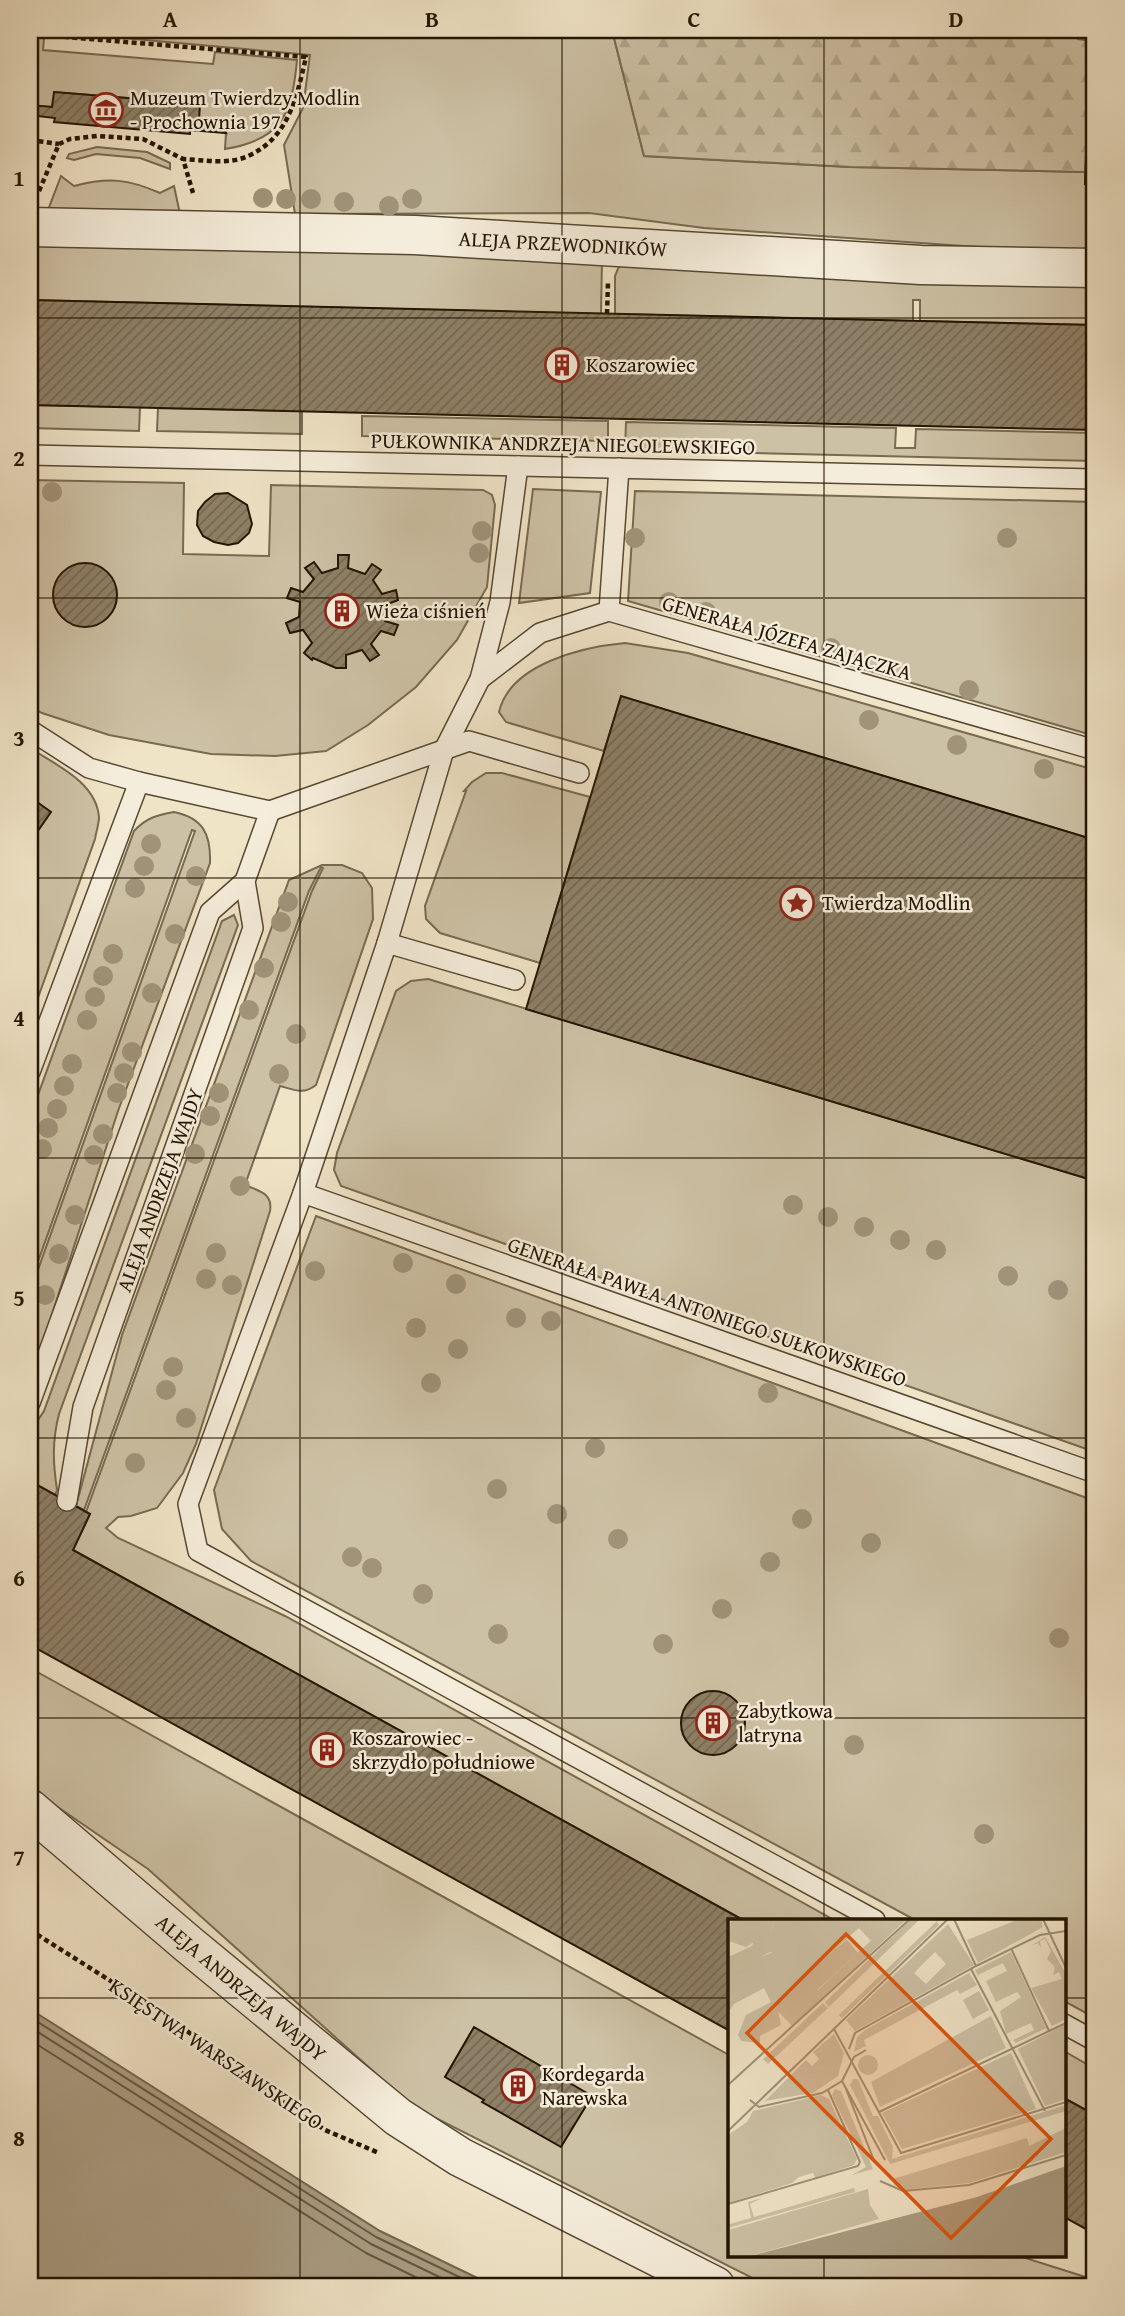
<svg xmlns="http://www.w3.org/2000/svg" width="1125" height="2316" font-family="'Gentium Book Plus',serif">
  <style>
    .grass { fill: #cdc1a5; stroke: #786a52; stroke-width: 2 }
    .forest { fill: url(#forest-firs); stroke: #786a52; stroke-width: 2 }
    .water { fill: #aa9d83; stroke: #74664f; stroke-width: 2 }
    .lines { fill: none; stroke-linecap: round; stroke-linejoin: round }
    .shore { stroke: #665842; stroke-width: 2 }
    .building { fill: url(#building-hatch); stroke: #231400; stroke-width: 2 }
    .lane-casing { stroke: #564832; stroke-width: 22 }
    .street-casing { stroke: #564832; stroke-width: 41 }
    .path { stroke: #231400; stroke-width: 4.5; stroke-dasharray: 5 3.5; stroke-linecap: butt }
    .lane { stroke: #f5eddb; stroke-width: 19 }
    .street { stroke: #f5eddb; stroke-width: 38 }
    .tree { fill: #a09379 }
    .grid { fill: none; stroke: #231400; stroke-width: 2; stroke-opacity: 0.55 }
    .labels { text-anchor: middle; stroke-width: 5; stroke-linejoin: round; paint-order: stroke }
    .poi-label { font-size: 21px; fill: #231400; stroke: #f5eddb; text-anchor: start }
    .street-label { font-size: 21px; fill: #231400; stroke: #f5eddb }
    .inset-road { fill: none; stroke: #9e9177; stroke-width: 2 }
    .view { fill: #de560b; fill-opacity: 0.15; stroke: #de560b; stroke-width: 3.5 }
    .inset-edge { fill: none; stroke: #231400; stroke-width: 3.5 }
    .neatline { fill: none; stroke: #231400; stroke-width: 2.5 }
    .grid-label { font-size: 23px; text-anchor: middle; font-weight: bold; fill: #231400 }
  </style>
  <defs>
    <pattern id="forest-firs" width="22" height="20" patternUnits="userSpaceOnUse" patternTransform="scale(1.75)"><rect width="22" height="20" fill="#cdc1a5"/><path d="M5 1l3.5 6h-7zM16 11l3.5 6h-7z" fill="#b0a58c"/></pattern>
    <pattern id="building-hatch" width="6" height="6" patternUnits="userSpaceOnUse" patternTransform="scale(1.75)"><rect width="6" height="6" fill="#8e8067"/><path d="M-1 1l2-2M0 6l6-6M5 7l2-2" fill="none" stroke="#746852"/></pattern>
  </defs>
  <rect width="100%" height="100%" fill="#f0e4c7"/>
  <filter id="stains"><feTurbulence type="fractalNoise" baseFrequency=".00286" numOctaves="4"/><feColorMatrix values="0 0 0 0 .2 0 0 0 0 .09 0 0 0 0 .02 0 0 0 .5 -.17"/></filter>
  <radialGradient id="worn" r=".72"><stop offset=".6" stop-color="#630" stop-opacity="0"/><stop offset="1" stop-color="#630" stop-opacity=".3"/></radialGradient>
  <g class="grass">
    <polygon points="34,30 612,30 644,156 850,167 1085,172 1085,184 1095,184 1095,255 704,228 589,213 295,214 284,145 303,108 310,55"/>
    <path d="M30,37L44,38L43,50L213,64L215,52L297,60C292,114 282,140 225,149L226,133L219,122L199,120V104L55,92L52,107L30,105Z"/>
    <polygon points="97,147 147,152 170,163 170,169 140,158 96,154 74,160 67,158 69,154"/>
    <path d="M61,176L74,186C109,177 128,179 160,193L174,186L180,214L48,210Z"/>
    <polygon points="30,241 602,260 601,314 30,300"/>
    <polygon points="620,264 1095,278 1095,325 920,321 920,300 913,300 913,321 615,314 615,276"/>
    <polygon points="30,405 140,407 139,431 30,428"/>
    <polygon points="158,408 302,411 302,434 157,431"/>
    <polygon points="362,416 608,421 608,441 362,436"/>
    <polygon points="626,422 896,428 895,448 915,448 916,429 1095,433 1095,461 625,450"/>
    <polygon points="30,480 184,483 183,554 269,556 271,485 483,490 492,495 495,505 487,587 457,640 416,687 368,725 326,751 275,756 211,754 109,735 42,713 30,706"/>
    <polygon points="533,489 601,492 590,593 519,603"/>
    <polygon points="635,491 1095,502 1095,736 628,601"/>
    <path d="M625,643L688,653L1095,770V840L621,697L604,751L506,722L499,712C510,664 582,647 625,643Z"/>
    <path d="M30,748C56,765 96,782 99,817C99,824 96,832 95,839L30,1020Z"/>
    <polygon points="486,773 502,773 590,797 540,963 440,933 426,919 425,906 466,791 464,791 472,782"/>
    <path d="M174,812C203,818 211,834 210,863L118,1111L30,1382V1292L195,831L192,830L30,1284V1117L134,831C146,818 157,815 174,812Z"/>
    <path d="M322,865H342L362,873L372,888L373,919L316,1085C303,1095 295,1090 280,1086L245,1185C259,1191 273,1193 270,1211L196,1444L183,1473L157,1508L131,1516L118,1517L106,1528L118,1538L285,1616L834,1920H743L73,1550L90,1514L86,1512L312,891L323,868L321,867L309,891L84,1510L76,1506L122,1335L289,880Z"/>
    <path d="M234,915L238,925L59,1414C52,1441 53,1463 57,1490L55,1495L30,1481V1432L44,1411L222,921Z"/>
    <polygon points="428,979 1095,1181 1095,1452 341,1186 334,1170 337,1153 396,991 411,981"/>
    <polygon points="316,1216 1095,1501 1095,2018 1064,2001 1064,1920 915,1920 251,1561 222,1529 214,1490"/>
    <polygon points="30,1668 729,2055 730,2255 1016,2255 1095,2280 1095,2286 768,2286 412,2106 148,1869 30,1788"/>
    <polygon points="1064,2051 1095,2069 1095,2115 1064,2098"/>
  </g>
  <polygon class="forest" points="612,30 1067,30 1078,39 1091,41 1085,172 850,167 644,156"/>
  <polygon class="water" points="30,2009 380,2231 494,2286 30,2286"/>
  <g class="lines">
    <g class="shore">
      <polyline points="30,2017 376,2237 478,2286"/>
      <polyline points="30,2027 371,2244 458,2286"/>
      <polyline points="30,2040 366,2253 434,2286"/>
    </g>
  </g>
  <g class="building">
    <polygon points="1091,41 1095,41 1095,184 1085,184"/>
    <polygon points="54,92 200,104 199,120 219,122 226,133 190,130 190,134 54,122 55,118 30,115 30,105 52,107"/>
    <polygon points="30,300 1095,325 1095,430 30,405"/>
    <polygon points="228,493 247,505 252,524 249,533 238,543 228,545 214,542 203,536 197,525 198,511 205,502 215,494"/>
    <polygon points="338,555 349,555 348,568 365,574 372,564 381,570 373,580 382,594 396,590 398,600 385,605 385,621 398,625 394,635 381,631 371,644 379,655 370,661 362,650 346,655 346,668 336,668 313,658 312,660 304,653 312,643 303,630 290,633 286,623 299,617 300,602 287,598 291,588 303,592 314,579 305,568 314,562 322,573 338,568"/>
    <circle cx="85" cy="595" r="32"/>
    <polygon points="621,696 1095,840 1095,1181 526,1009"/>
    <polygon points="30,797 51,812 35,835 30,831"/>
    <polygon points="30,1481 90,1514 73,1550 743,1920 730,1920 730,2031 30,1645"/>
    <circle cx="713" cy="1723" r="32"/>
    <polygon points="474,2027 592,2096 561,2147 482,2102 484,2100 445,2077"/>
    <polygon points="1064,2098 1095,2115 1095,2234 1064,2217"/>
  </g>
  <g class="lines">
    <g class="lane-casing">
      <g id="lane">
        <polyline points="30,455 1095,479"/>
        <polyline points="518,466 500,602 480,679 444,750 387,943 303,1193 188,1504 198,1551 875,1920"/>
        <polyline points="609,611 619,468"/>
        <polyline points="480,679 540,633 609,611 1095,750"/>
        <polyline points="30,730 89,768 139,782 270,811 469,741 579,773"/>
        <polyline points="387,943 515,980"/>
        <polyline points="30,1072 139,782"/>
        <polyline points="303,1193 1095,1473"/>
        <polyline points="30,1403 210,912 245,881"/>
        <polyline points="67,1501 83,1407 253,928 245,881 270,811"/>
        <polyline points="1064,2024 1095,2041"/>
      </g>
    </g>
    <g class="street-casing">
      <g id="street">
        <polyline points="30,227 415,235 921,265 1095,268"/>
        <polyline points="30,1809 188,1944 398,2117 460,2157 715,2286"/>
      </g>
    </g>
    <g class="path">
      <path d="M30,34L306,57C297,96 289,138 248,156C229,165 203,160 183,159L193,193"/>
      <polyline points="30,140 59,144"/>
      <polyline points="39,191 59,144 70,139 97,136 143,139 183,159"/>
      <polyline points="607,314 608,282"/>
      <polyline points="30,1930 174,2021 256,2084 325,2130 379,2153"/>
    </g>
    <use href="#lane" class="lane"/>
    <use href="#street" class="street"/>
  </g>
  <g class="tree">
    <circle cx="263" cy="198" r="10"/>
    <circle cx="286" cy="199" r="10"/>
    <circle cx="311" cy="199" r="10"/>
    <circle cx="412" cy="199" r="10"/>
    <circle cx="344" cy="202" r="10"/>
    <circle cx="389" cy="206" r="10"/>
    <circle cx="52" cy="492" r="10"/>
    <circle cx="482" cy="531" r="10"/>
    <circle cx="635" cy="538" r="10"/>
    <circle cx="1007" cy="538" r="10"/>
    <circle cx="479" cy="553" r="10"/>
    <circle cx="669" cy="602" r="10"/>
    <circle cx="706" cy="612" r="10"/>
    <circle cx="831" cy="648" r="10"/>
    <circle cx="969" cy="690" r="10"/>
    <circle cx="869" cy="720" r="10"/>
    <circle cx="957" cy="745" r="10"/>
    <circle cx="1044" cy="769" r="10"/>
    <circle cx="151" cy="844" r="10"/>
    <circle cx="144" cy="866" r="10"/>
    <circle cx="196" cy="876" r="10"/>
    <circle cx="135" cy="888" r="10"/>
    <circle cx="288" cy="902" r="10"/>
    <circle cx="281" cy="922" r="10"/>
    <circle cx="175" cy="934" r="10"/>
    <circle cx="113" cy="954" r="10"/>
    <circle cx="264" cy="968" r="10"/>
    <circle cx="103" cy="976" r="10"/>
    <circle cx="152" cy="993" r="10"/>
    <circle cx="95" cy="997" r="10"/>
    <circle cx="249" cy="1010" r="10"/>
    <circle cx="87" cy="1020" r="10"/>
    <circle cx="296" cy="1034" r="10"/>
    <circle cx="132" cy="1052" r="10"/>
    <circle cx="72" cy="1064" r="10"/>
    <circle cx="124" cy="1073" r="10"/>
    <circle cx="279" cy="1074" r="10"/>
    <circle cx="64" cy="1086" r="10"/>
    <circle cx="117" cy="1093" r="10"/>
    <circle cx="219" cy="1093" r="10"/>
    <circle cx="57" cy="1109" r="10"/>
    <circle cx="210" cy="1116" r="10"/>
    <circle cx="48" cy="1128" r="10"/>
    <circle cx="103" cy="1134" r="10"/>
    <circle cx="42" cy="1149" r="10"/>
    <circle cx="195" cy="1154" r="10"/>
    <circle cx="94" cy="1155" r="10"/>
    <circle cx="240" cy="1186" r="10"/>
    <circle cx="793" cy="1205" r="10"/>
    <circle cx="75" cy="1215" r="10"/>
    <circle cx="828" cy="1217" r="10"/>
    <circle cx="864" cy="1227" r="10"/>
    <circle cx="900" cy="1240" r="10"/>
    <circle cx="936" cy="1250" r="10"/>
    <circle cx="216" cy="1253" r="10"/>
    <circle cx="59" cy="1254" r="10"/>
    <circle cx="403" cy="1263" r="10"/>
    <circle cx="315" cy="1271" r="10"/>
    <circle cx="1008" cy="1276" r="10"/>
    <circle cx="206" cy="1279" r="10"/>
    <circle cx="456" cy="1284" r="10"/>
    <circle cx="232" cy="1285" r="10"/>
    <circle cx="1058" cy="1290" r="10"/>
    <circle cx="45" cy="1295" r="10"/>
    <circle cx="516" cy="1318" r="10"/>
    <circle cx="551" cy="1321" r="10"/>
    <circle cx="416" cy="1328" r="10"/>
    <circle cx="458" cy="1349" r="10"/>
    <circle cx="173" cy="1367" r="10"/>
    <circle cx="431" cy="1383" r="10"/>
    <circle cx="166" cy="1390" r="10"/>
    <circle cx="768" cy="1393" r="10"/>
    <circle cx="186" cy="1418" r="10"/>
    <circle cx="595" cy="1448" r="10"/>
    <circle cx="135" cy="1463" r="10"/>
    <circle cx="497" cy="1489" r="10"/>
    <circle cx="557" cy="1514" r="10"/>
    <circle cx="802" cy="1519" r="10"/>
    <circle cx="618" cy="1539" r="10"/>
    <circle cx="871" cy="1543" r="10"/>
    <circle cx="352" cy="1557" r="10"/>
    <circle cx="770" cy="1562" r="10"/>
    <circle cx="372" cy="1568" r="10"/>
    <circle cx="423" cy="1594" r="10"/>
    <circle cx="722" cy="1609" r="10"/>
    <circle cx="498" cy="1634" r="10"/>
    <circle cx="1059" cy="1638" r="10"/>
    <circle cx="663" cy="1644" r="10"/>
    <circle cx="854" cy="1745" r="10"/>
    <circle cx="984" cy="1834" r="10"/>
  </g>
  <path class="grid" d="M300,30V2286M562,30V2286M824,30V1920M30,318H1095M30,598H1095M30,878H1095M30,1158H1095M30,1438H1095M30,1718H1095M30,1998H730M1064,1998H1095M824,2255V2286"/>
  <defs>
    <g id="museum-ring" transform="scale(1.75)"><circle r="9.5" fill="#f5eddb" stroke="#8f2418" stroke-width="1.5"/><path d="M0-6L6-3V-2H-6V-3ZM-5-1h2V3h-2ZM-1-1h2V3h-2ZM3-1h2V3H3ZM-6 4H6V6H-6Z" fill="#8f2418"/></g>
    <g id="building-ring" transform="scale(1.75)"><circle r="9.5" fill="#f5eddb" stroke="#8f2418" stroke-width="1.5"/><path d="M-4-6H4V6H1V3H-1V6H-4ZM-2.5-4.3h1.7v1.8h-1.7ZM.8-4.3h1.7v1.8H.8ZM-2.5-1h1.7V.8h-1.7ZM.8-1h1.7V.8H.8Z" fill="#8f2418"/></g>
    <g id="sight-ring" transform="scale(1.75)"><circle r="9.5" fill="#f5eddb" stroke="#8f2418" stroke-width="1.5"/><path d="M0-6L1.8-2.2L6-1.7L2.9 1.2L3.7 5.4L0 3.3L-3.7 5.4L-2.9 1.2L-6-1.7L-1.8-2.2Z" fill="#8f2418"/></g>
  </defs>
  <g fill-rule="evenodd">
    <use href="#museum-ring" x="106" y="110"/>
    <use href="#building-ring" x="562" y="365"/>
    <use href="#building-ring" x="342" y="611"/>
    <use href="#sight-ring" x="797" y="903"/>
    <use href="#building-ring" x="713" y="1723"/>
    <use href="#building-ring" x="327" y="1750"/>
    <use href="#building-ring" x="518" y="2086"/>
  </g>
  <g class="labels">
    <g class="poi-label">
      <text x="130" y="105">Muzeum Twierdzy Modlin<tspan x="130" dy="24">- Prochownia 197</tspan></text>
      <text x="586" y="372">Koszarowiec</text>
      <text x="366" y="618">Wieża ciśnień</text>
      <text x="822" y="910">Twierdza Modlin</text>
      <text x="738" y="1718">Zabytkowa<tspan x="738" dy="24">latryna</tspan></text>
      <text x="352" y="1745">Koszarowiec -<tspan x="352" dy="24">skrzydło południowe</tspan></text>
      <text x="542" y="2081">Kordegarda<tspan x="542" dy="24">Narewska</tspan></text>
    </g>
    <g class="street-label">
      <text transform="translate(563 244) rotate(3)" y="7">ALEJA PRZEWODNIKÓW</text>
      <text transform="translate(563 444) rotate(1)" y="7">PUŁKOWNIKA ANDRZEJA NIEGOLEWSKIEGO</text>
      <text transform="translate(787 638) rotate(16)" y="7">GENERAŁA JÓZEFA ZAJĄCZKA</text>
      <text transform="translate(160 1190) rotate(-70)" y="7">ALEJA ANDRZEJA WAJDY</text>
      <text transform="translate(707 1312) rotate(19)" y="7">GENERAŁA PAWŁA ANTONIEGO SUŁKOWSKIEGO</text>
      <text transform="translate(241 1988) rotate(40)" y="7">ALEJA ANDRZEJA WAJDY</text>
      <text transform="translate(216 2054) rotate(34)" y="7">KSIĘSTWA WARSZAWSKIEGO</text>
    </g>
  </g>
  <g transform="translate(728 1919)">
    <rect width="338" height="338" fill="#f0e4c7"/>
    <path d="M47,0H136L131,9L87,47L42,33L0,55V38L24,27L27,18L42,13ZM166,0H179L64,107L50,92L53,106L32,117V124L13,122L10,116L18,96L43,83L36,69L6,85L0,94V81L55,50L90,71ZM183,0H192L101,88L97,83ZM291,0H313L315,8L250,44L239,21ZM209,2L211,6L114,99L111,96ZM220,5L246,46L127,112L118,101ZM207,33L218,45L198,65L186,54ZM317,18L338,55V100L324,107L303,69L334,60L331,53L325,56L327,48L319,40L323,32L317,20L312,22L313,29L310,24L303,27ZM283,33L318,109L288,124L285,121L306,111L303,104L278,115L272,92L293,78L289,73L268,83L258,62L279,52L275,44L250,56L254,64L247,51ZM241,54L249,66L232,75L229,71L136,121L138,127L126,133L129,118L137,111ZM251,72L261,91L245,100L235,81ZM95,84L100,89L40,145L35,140ZM263,97L278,129L152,188L143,163ZM338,105V180L317,187L290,130ZM106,115L116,134L110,157L85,174L37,182L78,141L84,147L91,140L85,133ZM283,134L308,190L174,230L154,194ZM130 146a10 10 0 1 1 20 0a10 10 0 1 1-20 0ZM125,160H130L145,197H150L165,228L164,240L338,186V192L162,245L122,166ZM107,170L113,172L145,250L124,256L138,248L104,176ZM93,176L101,180L129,240L126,246L87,259L85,254L71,258L64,264L0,284V216L19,203L25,192ZM338,209V233L241,264L175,271L166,266L165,260L299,219L301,227ZM126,269L127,273L0,309V299L2,305L23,299L20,283L34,279L22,285L26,298Z" fill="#cdc1a5" fill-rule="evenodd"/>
    <path d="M3,0H47L42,13L18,28L1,22ZM136,0H166L144,23L131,9ZM119,21L130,34L89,71L55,51L0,81V55L30,39L58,28L87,46ZM140,270L142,286L151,300L19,338H0V311Z" fill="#cdc1a5"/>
    <path d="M338,247V338H19L249,278Z" fill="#aa9d83"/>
    <path class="inset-road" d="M226,0L248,47M315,0L338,49M283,29L321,112M243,50L317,192M106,110L173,234L338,183M121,130L127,114L248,47L312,16L338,12M114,162L157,241M0,166L182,0M118,170L147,244M22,181L31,188L94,174L114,162L126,138L138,131M151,193L338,104M0,212L220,0M152,262L175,272L241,266L338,236M0,285L130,247L132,243L100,171"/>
    <path class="view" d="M118,15L323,220L223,319L19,114Z"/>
    <rect width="338" height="338" class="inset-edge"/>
  </g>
  <rect width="1125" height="2316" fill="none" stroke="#f0e4c7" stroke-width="77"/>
  <rect x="38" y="38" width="1048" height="2240" class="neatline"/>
  <g class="grid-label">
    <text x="170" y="27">A</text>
    <text x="432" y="27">B</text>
    <text x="694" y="27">C</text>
    <text x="956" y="27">D</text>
    <text x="19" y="186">1</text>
    <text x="19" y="466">2</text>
    <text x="19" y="746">3</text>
    <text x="19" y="1026">4</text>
    <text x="19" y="1306">5</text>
    <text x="19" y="1586">6</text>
    <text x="19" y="1866">7</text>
    <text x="19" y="2146">8</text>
  </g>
  <rect width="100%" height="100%" filter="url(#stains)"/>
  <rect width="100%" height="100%" fill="url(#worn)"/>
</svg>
